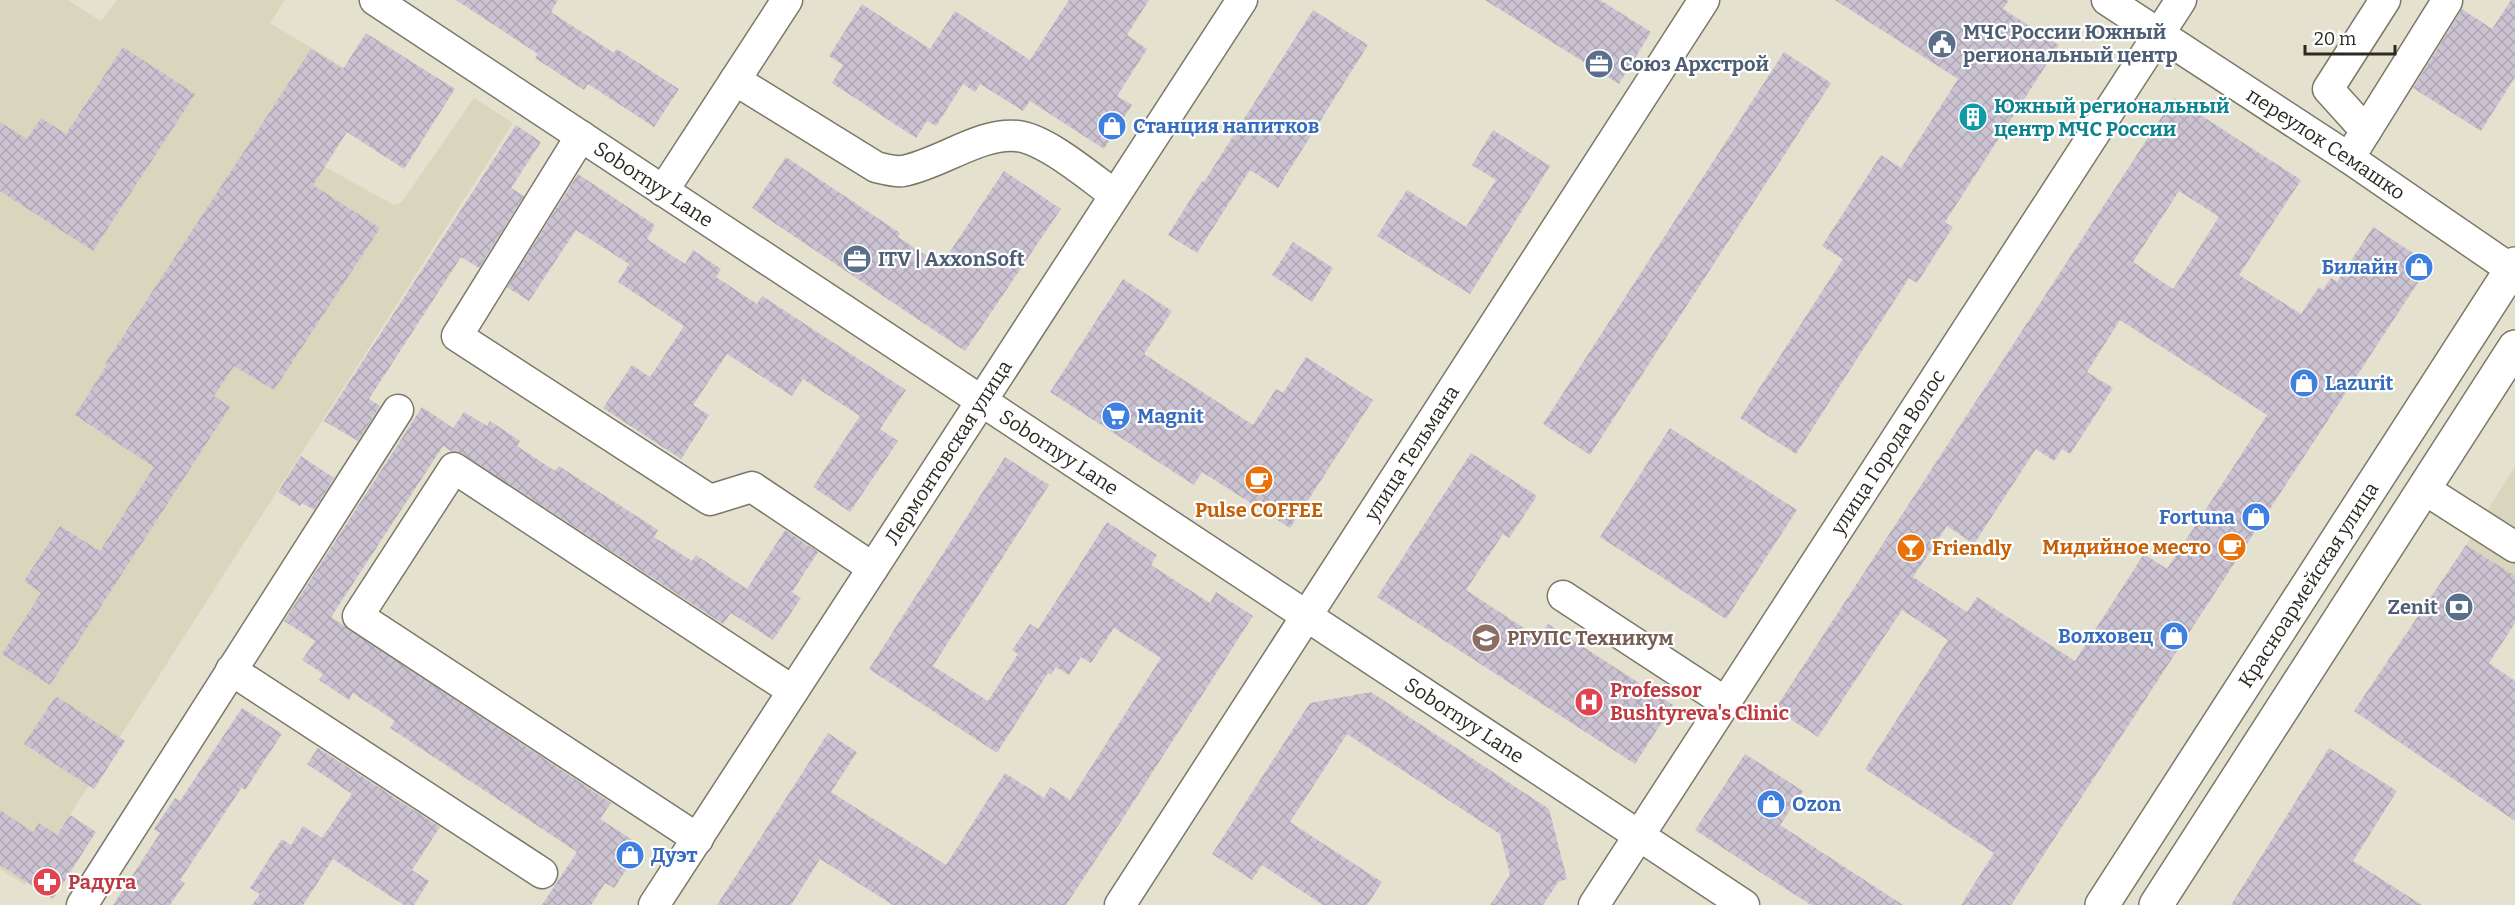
<svg xmlns="http://www.w3.org/2000/svg" width="2515" height="905" font-family="Bitter,serif">
  <style>
    .built { fill: #dad5bd }
    .building { fill: url(#building-cross-hatch); fill-rule: evenodd }
    .lines { fill: none; stroke-linecap: round; stroke-linejoin: round }
    .minor-casing { stroke: #7c7868; stroke-width: 33 }
    .major-casing { stroke: #7c7868; stroke-width: 36 }
    .minor { stroke: #fff; stroke-width: 30 }
    .major { stroke: #fff; stroke-width: 33 }
    .labels { text-anchor: middle; stroke-width: 4.5; stroke-linejoin: round; paint-order: stroke }
    .service-label { font-size: 20px; font-weight: bold; fill: #4e5e75; stroke: #fff; text-anchor: start }
    .culture-label { font-size: 20px; font-weight: bold; fill: #0d838f; stroke: #fff; text-anchor: start }
    .shop-label { font-size: 20px; font-weight: bold; fill: #366cbe; stroke: #fff; text-anchor: start }
    .street-label { font-size: 20px; fill: #2b2922; stroke: #fff }
    .food-label { font-size: 20px; font-weight: bold; fill: #c56008; stroke: #fff }
    .education-label { font-size: 20px; font-weight: bold; fill: #785e54; stroke: #fff; text-anchor: start }
    .health-label { font-size: 20px; font-weight: bold; fill: #be3a42; stroke: #fff; text-anchor: start }
  </style>
  <defs>
    <pattern id="building-cross-hatch" width="8" height="8" patternUnits="userSpaceOnUse" patternTransform="scale(1.5)"><rect width="8" height="8" fill="#cbc2d2"/><path d="M0 0l8 8M0 8l8-8" fill="none" stroke="#aea7b4"/></pattern>
  </defs>
  <rect width="100%" height="100%" fill="#e5e1cf"/>
  <g class="built">
    <polygon points="0,0 68,0 101,21 117,0 285,0 270,23 345,68 293,149 394,205 401,203 474,98 513,123 25,885 0,869"/>
    <polygon points="2515,466 2515,576 2466,545"/>
  </g>
  <g class="building">
    <polygon points="456,0 558,0 551,12 614,53 617,49 679,89 654,127 588,84 584,90 535,58 538,54"/>
    <polygon points="1069,0 1149,0 1127,35 1147,49 1117,96 1132,105 1104,149 1030,101 1023,111 980,84 975,92 963,84 936,126 927,121 916,138 832,83 843,65 829,56 862,4 930,49 955,11 1030,60"/>
    <polygon points="1485,0 1600,0 1651,32 1619,84"/>
    <polygon points="1835,0 2009,0 2003,9 2059,45 1945,222 1953,227 1917,283 1909,278 1796,454 1740,418 1843,259 1822,246 1881,155 1901,168 1958,79"/>
    <polygon points="2511,0 2515,0 2515,77 2481,131 2413,88 2462,9 2492,29"/>
    <polygon points="1313,10 1368,45 1278,188 1250,170 1197,253 1168,235 1202,181 1204,182"/>
    <polygon points="366,33 455,89 404,169 347,132 313,185 380,228 274,390 234,366 214,396 230,407 50,685 2,654 41,593 24,581 60,526 100,551 154,467 75,415 107,365 105,364 311,49 343,69"/>
    <polygon points="123,47 195,94 93,251 0,191 0,122 27,139 41,118 66,134"/>
    <polygon points="1784,52 1831,83 1590,455 1543,424"/>
    <path d="M2174,98L2301,180L2239,275L2301,314L2319,287L2323,290L2331,278L2337,282L2373,227L2430,264L2011,905H1961L1994,853L1865,769L1948,640L1902,610L1818,737L1775,709ZM2179,191L2219,217L2173,289L2133,262ZM2120,320L2267,415L2167,569L2144,554L2075,661L1977,597L1967,612L1913,577L1947,526L1974,544L2036,449L2054,461L2062,449L2070,454L2113,388L2087,372Z"/>
    <polygon points="516,125 541,142 511,188 524,196 479,268 461,257 369,399 380,406 358,441 324,421"/>
    <polygon points="1493,130 1550,166 1470,294 1377,236 1407,190 1466,227 1496,180 1472,165"/>
    <polygon points="786,157 900,233 898,237 941,265 1004,171 1061,209 965,351 752,208"/>
    <polygon points="578,174 655,225 647,239 685,264 693,250 721,269 716,277 757,304 762,296 906,390 880,429 898,441 850,512 813,487 860,416 803,379 792,396 727,354 693,405 709,415 681,459 603,408 632,365 650,377 684,326 618,282 629,264 576,230 529,301 507,287"/>
    <polygon points="1293,242 1333,268 1312,302 1272,275"/>
    <polygon points="1123,279 1172,311 1144,354 1253,425 1276,389 1283,393 1306,357 1373,400 1290,528 1202,472 1194,485 1050,392"/>
    <polygon points="422,407 453,428 464,412 487,426 490,421 520,441 517,446 555,471 559,466 658,530 654,537 692,561 696,555 747,589 785,530 818,552 792,592 801,598 773,640 731,613 723,624 463,454 451,451 443,446 331,617 611,803 600,819 642,846 614,888 605,883 591,905 542,905 577,852 390,728 395,721 353,693 349,700 319,680 323,674 302,660 315,641 284,621"/>
    <polygon points="1670,428 1797,510 1726,619 1600,537"/>
    <polygon points="1471,453 1537,496 1509,538 1503,534 1466,590 1539,638 1548,624 1673,705 1635,764 1377,597"/>
    <polygon points="301,456 334,478 314,510 302,503 300,506 278,492"/>
    <polygon points="1005,457 1049,485 933,666 988,701 1018,654 1012,650 1030,624 1038,629 1107,522 1157,555 1151,565 1210,603 1216,592 1253,616 1116,829 1066,905 893,905 820,859 791,905 717,905 828,733 857,752 831,792 946,865 1005,773 1044,798 1050,787 1070,800 1161,658 1114,628 1091,663 1081,657 1069,675 1056,667 1051,675 1048,673 997,753 869,669"/>
    <polygon points="2466,545 2515,576 2515,623 2489,663 2515,681 2515,821 2354,711"/>
    <polygon points="1371,692 1549,809 1567,879 1558,882 1543,905 1490,905 1510,875 1500,834 1347,734 1290,822 1382,882 1367,905 1323,905 1262,865 1252,880 1212,854 1310,703"/>
    <polygon points="56,696 125,741 94,789 24,744"/>
    <polygon points="242,708 282,734 245,790 242,787 180,880 185,883 170,905 113,905 160,833 154,829 175,798 180,801"/>
    <polygon points="318,748 440,827 412,870 429,881 414,905 404,905 333,859 303,905 252,905 260,894 250,888 282,839 291,845 303,826 322,838 352,794 307,764"/>
    <polygon points="2329,748 2397,791 2353,861 2422,905 2231,905"/>
    <polygon points="1745,754 1803,791 1780,825 1903,905 1811,905 1695,830"/>
    <polygon points="0,810 33,832 39,823 57,835 70,815 96,832 53,899 0,865"/>
  </g>
  <g class="lines">
    <g class="minor-casing">
      <g id="minor">
        <path id="s1" d="M375,0L1744,905"/>
        <path id="s2" d="M2107,0L2349,158L2515,272"/>
        <path d="M735,80L876,167C884,169 895,172 903,171C940,164 981,132 1017,136C1046,139 1091,178 1115,195"/>
        <polyline points="2366,131 2328,89 2385,0"/>
        <polyline points="581,136 457,336 710,500 752,487 873,568"/>
        <polyline points="2349,158 2447,1"/>
        <polyline points="663,191 787,0"/>
        <polyline points="2424,489 2515,547"/>
        <polyline points="1563,596 1725,702"/>
        <polyline points="231,670 542,873"/>
        <polyline points="698,839 358,616 454,468 793,691"/>
        <polyline points="82,905 398,410"/>
        <path id="s3" d="M654,905L1242,0"/>
        <path id="s4" d="M1120,905L1704,0"/>
        <path id="s5" d="M1594,905L2181,0"/>
      </g>
    </g>
    <g class="major-casing">
      <g id="major">
        <path id="s6" d="M2102,905L2515,264"/>
        <polyline points="2156,905 2515,347"/>
      </g>
    </g>
    <use href="#minor" class="minor"/>
    <use href="#major" class="major"/>
  </g>
  <defs>
    <g id="civic-disc" transform="scale(1.5)"><circle r="9.5" fill="#5c6f8a" stroke="#fff"/><path d="M-.6-6.5H3V-4.5H.6V-3L4-1V1h2V6H-6V1h2V-1L-.6-3ZM-1.2 2.5V6h2.4V2.5Z" fill="#fff"/></g>
    <g id="office-disc" transform="scale(1.5)"><circle r="9.5" fill="#5c6f8a" stroke="#fff"/><path d="M-6-3h4V-5.5h4V-3h4V5H-6ZM-1-4.5V-3h2v-1.5ZM-6 0V1H6V0Z" fill="#fff"/></g>
    <g id="building-disc" transform="scale(1.5)"><circle r="9.5" fill="#0f9aa8" stroke="#fff"/><path d="M-4-6H4V6H1V3H-1V6H-4ZM-2.5-4.3h1.7v1.8h-1.7ZM.8-4.3h1.7v1.8H.8ZM-2.5-1h1.7V.8h-1.7ZM.8-1h1.7V.8H.8Z" fill="#fff"/></g>
    <g id="shop-disc" transform="scale(1.5)"><circle r="9.5" fill="#3f7fe0" stroke="#fff"/><path d="M-5-2.5h2.3a2.7 3.5 0 0 1 5.4 0H5L5.5 6h-11ZM-1.5-2.5h3a1.5 2.3 0 0 0-3 0Z" fill="#fff"/></g>
    <g id="supermarket-disc" transform="scale(1.5)"><circle r="9.5" fill="#3f7fe0" stroke="#fff"/><path d="M-6-5.5h2.5l.6 2H6L4.5 2H-2.5L-4.4-4H-6ZM-1.5 3.2a1.3 1.3 0 1 0 .1 0ZM3 3.2a1.3 1.3 0 1 0 .1 0Z" fill="#fff"/></g>
    <g id="cafe-disc" transform="scale(1.5)"><circle r="9.5" fill="#e8710a" stroke="#fff"/><path d="M-5.5-4.5H6V0H3Q3 3.5 0 3.5H-2.5Q-5.5 3.5-5.5 0ZM3-3.2v2h1.7v-2ZM-6 4.5H4V6H-6Z" fill="#fff"/></g>
    <g id="bar-disc" transform="scale(1.5)"><circle r="9.5" fill="#e8710a" stroke="#fff"/><path d="M-6-5H6L.8 .8V4.5H3.5V6h-7V4.5H-.8V.8Z" fill="#fff"/></g>
    <g id="bank-disc" transform="scale(1.5)"><circle r="9.5" fill="#5c6f8a" stroke="#fff"/><path d="M-6-4H6V4H-6ZM0-2.3a2.3 2.3 0 1 0 0 4.6a2.3 2.3 0 1 0 0-4.6Z" fill="#fff"/></g>
    <g id="university-disc" transform="scale(1.5)"><circle r="9.5" fill="#8d6e63" stroke="#fff"/><path d="M0-5L7-2L0 1L-7-2ZM-4 1L0 2.5L4 1V4Q0 6-4 4Z" fill="#fff"/></g>
    <g id="hospital-disc" transform="scale(1.5)"><circle r="9.5" fill="#e0444e" stroke="#fff"/><path d="M-5-5h3v3.5h4V-5h3V5h-3V1.5h-4V5h-3Z" fill="#fff"/></g>
    <g id="pharmacy-disc" transform="scale(1.5)"><circle r="9.5" fill="#e0444e" stroke="#fff"/><path d="M-2-6h4v4h4v4h-4v4h-4v-4h-4v-4h4Z" fill="#fff"/></g>
  </defs>
  <g fill-rule="evenodd">
    <use href="#civic-disc" x="1942" y="44"/>
    <use href="#office-disc" x="1599" y="64"/>
    <use href="#building-disc" x="1973" y="117"/>
    <use href="#shop-disc" x="1112" y="126"/>
    <use href="#office-disc" x="857" y="259"/>
    <use href="#shop-disc" x="2419" y="267"/>
    <use href="#shop-disc" x="2304" y="383"/>
    <use href="#supermarket-disc" x="1116" y="416"/>
    <use href="#cafe-disc" x="1259" y="480"/>
    <use href="#shop-disc" x="2256" y="517"/>
    <use href="#cafe-disc" x="2232" y="547"/>
    <use href="#bar-disc" x="1911" y="548"/>
    <use href="#bank-disc" x="2459" y="607"/>
    <use href="#shop-disc" x="2174" y="636"/>
    <use href="#university-disc" x="1486" y="638"/>
    <use href="#hospital-disc" x="1589" y="702"/>
    <use href="#shop-disc" x="1771" y="804"/>
    <use href="#shop-disc" x="630" y="855"/>
    <use href="#pharmacy-disc" x="47" y="882"/>
  </g>
  <g class="labels">
    <g class="service-label">
      <text x="1963" y="39">МЧС России Южный<tspan x="1963" dy="23">региональный центр</tspan></text>
      <text x="1620" y="71">Союз Архстрой</text>
      <text x="878" y="266">ITV | AxxonSoft</text>
      <text x="2438" y="614" text-anchor="end">Zenit</text>
    </g>
    <g class="culture-label">
      <text x="1994" y="113">Южный региональный<tspan x="1994" dy="23">центр МЧС России</tspan></text>
    </g>
    <g class="shop-label">
      <text x="1133" y="133">Станция напитков</text>
      <text x="2398" y="274" text-anchor="end">Билайн</text>
      <text x="2325" y="390">Lazurit</text>
      <text x="1137" y="423">Magnit</text>
      <text x="2235" y="524" text-anchor="end">Fortuna</text>
      <text x="2153" y="643" text-anchor="end">Волховец</text>
      <text x="1792" y="811">Ozon</text>
      <text x="651" y="862">Дуэт</text>
    </g>
    <g class="street-label">
      <text dy="7" stroke="none"><textPath href="#s2" startOffset="262">переулок Семашко</textPath></text>
      <text dy="7" stroke="none"><textPath href="#s1" startOffset="334">Sobornyy Lane</textPath></text>
      <text dy="7" stroke="none"><textPath href="#s4" startOffset="538">улица Тельмана</textPath></text>
      <text dy="7" stroke="none"><textPath href="#s5" startOffset="540">улица Города Волос</textPath></text>
      <text dy="7" stroke="none"><textPath href="#s3" startOffset="540">Лермонтовская улица</textPath></text>
      <text dy="7" stroke="none"><textPath href="#s1" startOffset="820">Sobornyy Lane</textPath></text>
      <text dy="7" stroke="none"><textPath href="#s6" startOffset="381">Красноармейская улица</textPath></text>
      <text dy="7" stroke="none"><textPath href="#s1" startOffset="1306">Sobornyy Lane</textPath></text>
    </g>
    <g class="food-label">
      <text x="1259" y="517">Pulse COFFEE</text>
      <text x="2211" y="554" text-anchor="end">Мидийное место</text>
      <text x="1932" y="555" text-anchor="start">Friendly</text>
    </g>
    <g class="education-label">
      <text x="1507" y="645">РГУПС Техникум</text>
    </g>
    <g class="health-label">
      <text x="1610" y="697">Professor<tspan x="1610" dy="23">Bushtyreva's Clinic</tspan></text>
      <text x="68" y="889">Радуга</text>
    </g>
  </g>
  <path d="M2305 45v9h90v-9" fill="none" stroke="#2b2922" stroke-width="3"/>
  <text x="2314" y="45" font-size="18" fill="#2b2922" stroke="#ffffff" stroke-width="4.5" paint-order="stroke">20 m</text>
</svg>
